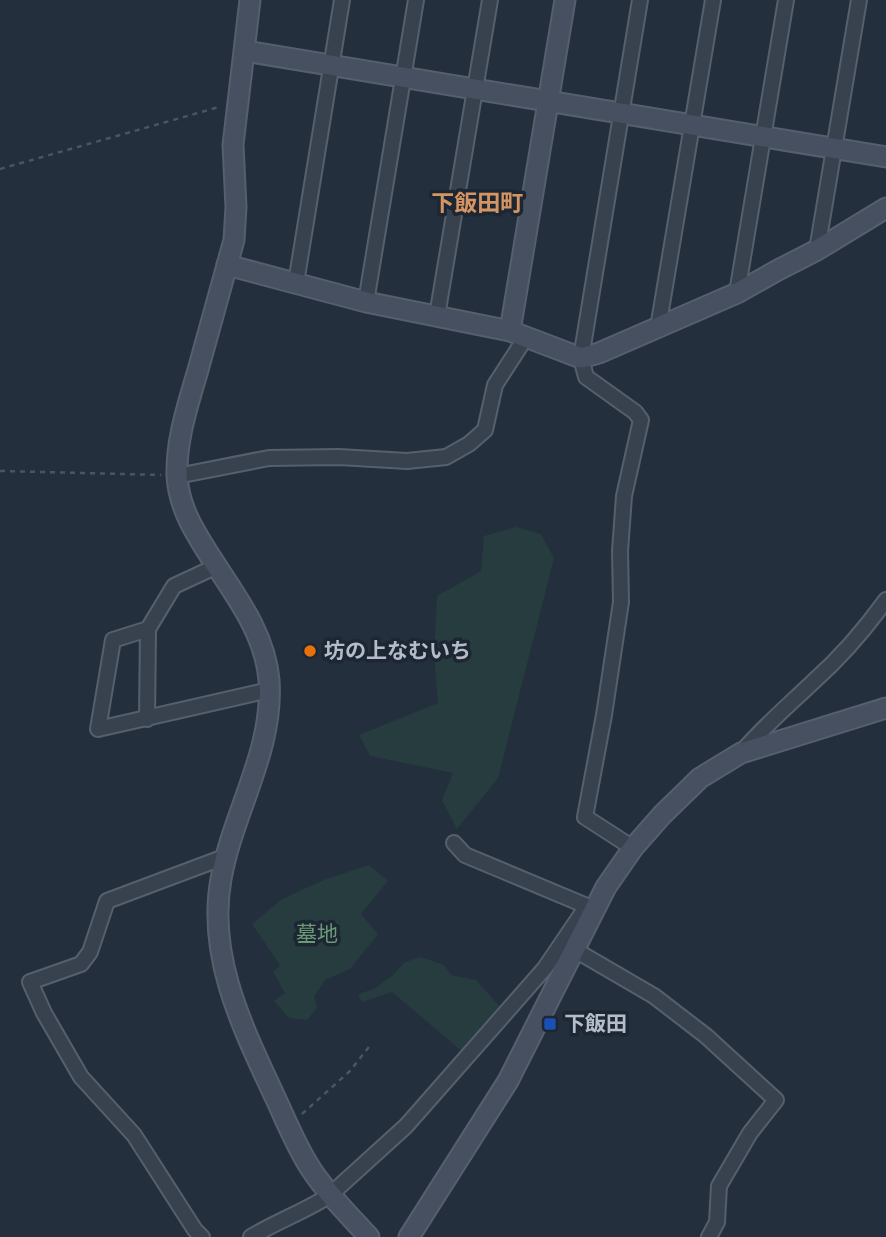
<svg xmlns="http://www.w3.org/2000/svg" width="886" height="1237" font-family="Arial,'Noto Sans JP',sans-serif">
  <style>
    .green { fill: #263c3f }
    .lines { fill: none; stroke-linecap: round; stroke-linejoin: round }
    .street-casing { stroke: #565f6c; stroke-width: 18 }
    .secondary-casing { stroke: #565f6c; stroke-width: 23 }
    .path { stroke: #44595c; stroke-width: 2.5; stroke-dasharray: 5 5; stroke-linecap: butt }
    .street { stroke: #38414e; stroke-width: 14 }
    .secondary { stroke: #465061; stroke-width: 19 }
    .food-dot { fill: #e8710a; stroke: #1d2633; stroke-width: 2.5 }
    .transit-dot { fill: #1a4fb4; stroke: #1d2633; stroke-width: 2.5 }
    .labels { text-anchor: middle; stroke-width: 7; stroke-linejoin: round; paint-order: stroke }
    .poi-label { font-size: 21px; font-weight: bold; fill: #b4bcc9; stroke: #1d2633; text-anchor: start }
    .park-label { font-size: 21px; fill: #6b9a76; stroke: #1d2633 }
    .neighbourhood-label { font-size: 23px; font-weight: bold; fill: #d59563; stroke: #1d2633 }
  </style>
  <rect width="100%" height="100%" fill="#242f3e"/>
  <g class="green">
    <polygon points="516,527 541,534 554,558 498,778 457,829 442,800 453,773 370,756 359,735 438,703 434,653 437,596 481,571 484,536"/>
    <polygon points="369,865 388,881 361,914 378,934 350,969 325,980 314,997 317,1008 307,1020 289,1018 274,1001 285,993 273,972 280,965 252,924 282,899 324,880"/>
    <polygon points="421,957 444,965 451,975 476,980 500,1007 463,1052 392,992 362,1002 358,994 374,989 392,976 405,962"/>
  </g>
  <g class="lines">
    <g class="street-casing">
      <g id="street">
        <polyline points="817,250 859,0"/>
        <polyline points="296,283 342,0"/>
        <polyline points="737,293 786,0"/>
        <polyline points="366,302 416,0"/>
        <polyline points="437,316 490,0"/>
        <polyline points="658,328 713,0"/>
        <polyline points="177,476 269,458 339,457 407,461 446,457 469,444 485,430 495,385 526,337"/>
        <polyline points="217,566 174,586 148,629 113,640 98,729 269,690"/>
        <polyline points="147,719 148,629"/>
        <path d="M741,753C763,727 789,705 814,681C841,657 865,629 886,600"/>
        <polyline points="454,843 465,855 594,909"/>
        <polyline points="633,848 585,817 604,715 621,602 620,551 624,496 641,420 635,412 586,377 581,358 640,0"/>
        <polyline points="575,950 654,996 706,1036 776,1100 750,1133 719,1186 717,1222 709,1237"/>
        <polyline points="202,1237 195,1230 134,1135 81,1077 44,1013 30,982 81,964 90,952 107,901 227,856"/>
        <path d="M251,1237C277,1221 306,1211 330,1195L406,1126L545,968L587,906"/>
      </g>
    </g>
    <g class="secondary-casing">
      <g id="secondary">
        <path d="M250,0L233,145L236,207L234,240C222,283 210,327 198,370C188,405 176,439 177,476C178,492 183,508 190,522C216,574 264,620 269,680C274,751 233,811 221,879C207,956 242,1026 274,1095C286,1120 297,1149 313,1172C329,1196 350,1216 369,1237"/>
        <polyline points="245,51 886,157"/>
        <polyline points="227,265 366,302 510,331 581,358 599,353 737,293 778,270 817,250 886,208"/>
        <polyline points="510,331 565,0"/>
        <polyline points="409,1237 508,1081 606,887 633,848 662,815 700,778 741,753 886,708"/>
      </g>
    </g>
    <g class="path">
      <polyline points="0,169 219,107"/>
      <polyline points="0,471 161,475"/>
      <polyline points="302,1114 350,1071 372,1043"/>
    </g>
    <use href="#street" class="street"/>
    <use href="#secondary" class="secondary"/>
  </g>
  <circle class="food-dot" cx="310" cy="651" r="7"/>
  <rect class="transit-dot" x="543" y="1017" width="14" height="14" rx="3.5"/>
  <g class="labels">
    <g class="poi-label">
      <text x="324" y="658">坊の上なむいち</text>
      <text x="564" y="1031">下飯田</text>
    </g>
    <g class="park-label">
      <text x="317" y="941">墓地</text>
    </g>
    <g class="neighbourhood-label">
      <text x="477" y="211">下飯田町</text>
    </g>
  </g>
</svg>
